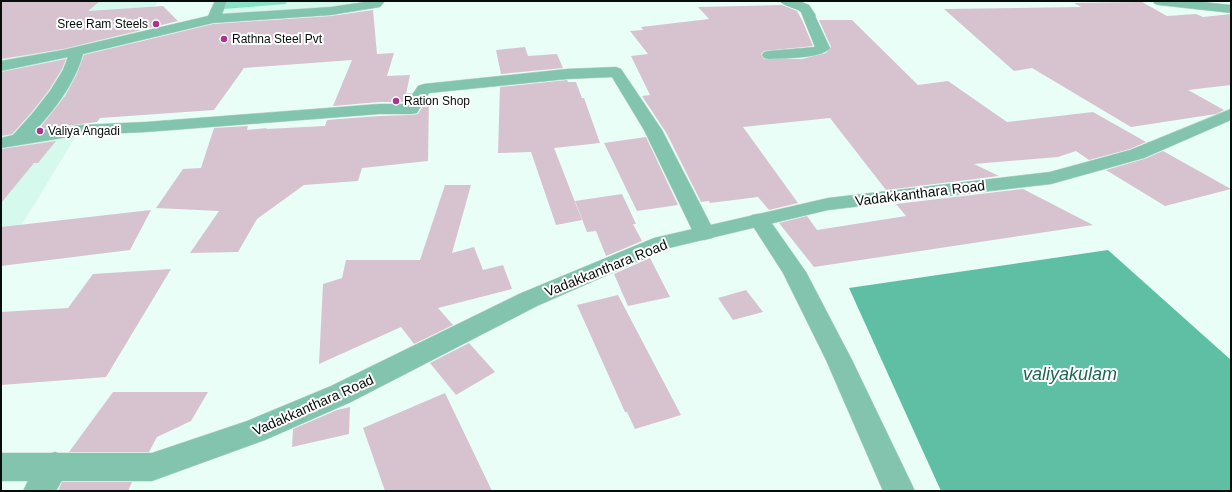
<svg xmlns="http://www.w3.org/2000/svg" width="1232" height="492" font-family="Helvetica,sans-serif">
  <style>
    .built { fill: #d5f9ec }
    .green { fill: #87e3c7 }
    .water { fill: #5fbfa4 }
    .building { fill: #d7c2d0 }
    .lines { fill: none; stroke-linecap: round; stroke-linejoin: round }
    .minor-casing { stroke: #c5d8d0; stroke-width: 1 }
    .tertiary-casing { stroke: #c5d8d0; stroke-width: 1 }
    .minor { fill: #83c4af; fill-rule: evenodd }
    .tertiary { fill: #83c4af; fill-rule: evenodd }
    .poi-dot { fill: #a8358e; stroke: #fff; stroke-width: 1.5 }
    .labels { text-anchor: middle; stroke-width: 4; stroke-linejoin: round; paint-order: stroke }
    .far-poi-label { font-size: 12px; fill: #060e0b; stroke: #fff; text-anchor: start }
    .street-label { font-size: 14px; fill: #060e0b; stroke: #fff }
    .near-water-label { font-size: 18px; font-style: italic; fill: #1b6653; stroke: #fff }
  </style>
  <rect width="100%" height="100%" fill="#e9fef6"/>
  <g class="built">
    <polygon points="1,1 158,1 1,259"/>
    <polygon points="225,1 357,1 355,6 218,16"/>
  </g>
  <polygon class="green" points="228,1 287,1 286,4 223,9"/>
  <polygon class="water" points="1108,250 1231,360 1231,491 941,491 849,288"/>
  <g class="building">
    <polygon points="1,1 100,1 88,11 163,6 178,21 63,49 1,59"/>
    <polygon points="1142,2 1167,16 1196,14 1203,17 1231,14 1231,85 1188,90 1224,110 1216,114 1131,127 1032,68 1014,71 944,9 1081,7 1074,3"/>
    <polygon points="782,5 797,11 802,20 813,46 764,51 761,54 764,59 802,59 826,53 831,47 819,20 852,20 918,85 948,81 1007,122 1093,112 1146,142 1130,149 1089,160 1076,151 1058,157 974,164 999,176 886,190 830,118 743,127 798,203 769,210 758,197 710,203 709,201 701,202 667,134 642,96 650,95 631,56 648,54 630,31 643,30 641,27 709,19 698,7"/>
    <polygon points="373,10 377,54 394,53 387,76 410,75 406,94 412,93 405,102 379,102 333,106 352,60 244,68 214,110 100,118 97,122 39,129 65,96 76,76 84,55 213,24 331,16"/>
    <polygon points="525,47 528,56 557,54 563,68 501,74 496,50"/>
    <polygon points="66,59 62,69 49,90 31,113 12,134 1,136 1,72"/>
    <polygon points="567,80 568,82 576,82 582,98 584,98 600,143 554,148 582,220 556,225 531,152 498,153 500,87"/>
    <polygon points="429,96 428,161 362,168 358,181 304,185 257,219 238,252 190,253 219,211 156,208 183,169 201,168 214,128 248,126 247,130 267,128 266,129 325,126 327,120 379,116 411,115 418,114"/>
    <polygon points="646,137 678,205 637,211 604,143"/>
    <polygon points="56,141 38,163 34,163 1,203 1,149"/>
    <polygon points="1163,151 1231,189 1165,206 1106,170 1144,159"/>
    <polygon points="445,185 471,185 452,253 474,247 483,270 503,265 512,289 438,308 453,325 414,344 401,327 319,364 323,284 342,278 346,260 420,260"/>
    <polygon points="1023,189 1093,225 814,267 779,223 807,216 817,230 906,216 896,204"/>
    <polygon points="622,194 636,224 633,224 642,241 606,256 596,231 587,232 575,201"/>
    <polygon points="151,210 130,250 1,266 1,227"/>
    <polygon points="650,258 670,297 628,306 614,274"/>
    <polygon points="171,269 106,377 1,385 1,312 68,308 93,274"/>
    <polygon points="746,290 763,312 733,320 718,298"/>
    <polygon points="618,295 681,415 635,429 627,412 625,412 577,305"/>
    <polygon points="469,343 495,372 456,395 430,363"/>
    <polygon points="113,392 208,392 191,421 157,437 149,452 69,452"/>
    <polygon points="445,393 492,491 385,491 363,428"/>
    <polygon points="350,407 349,434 292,447 293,429 337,410"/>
    <polygon points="62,482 132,482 128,491 58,491"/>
  </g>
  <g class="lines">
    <g class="minor-casing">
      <g id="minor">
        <path d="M215,1H227L222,14L331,7L371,1H385L380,7L331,15L213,23L83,54C75,83 56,108 35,131L81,125L146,122L379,104H406L418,86L424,84L567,69L616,67L621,69L662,130L715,233L712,238L704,240L696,238L644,130L612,77L567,79L429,93L417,113L411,114H379L146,132L81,135L1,148V138L13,135L32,114L50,91L63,70L68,57L1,71V61L63,50L208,16Z"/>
        <path d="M780,1H799L809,5L815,14L816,18L830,48C822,59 783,58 769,59L764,58L762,55L764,52L769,51L815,47L801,12C795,7 784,7 780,1Z"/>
        <polygon points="1153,1 1193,1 1231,5 1231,13 1159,5 1155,4"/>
        <polygon points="759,214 766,215 806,272 852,360 915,491 883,491 826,360 783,273 749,220 752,215"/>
        <polygon points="55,452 66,456 70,466 56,491 23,491 28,481 44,456"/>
      </g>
    </g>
    <g class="tertiary-casing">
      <polygon id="tertiary" points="1231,109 1231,120 1144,158 1051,184 828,210 669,248 537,306 351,402 265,440 152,481 1,481 1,453 152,453 247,421 331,386 519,294 654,238 828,198 1050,172 1130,150"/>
    </g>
    <use href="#minor" class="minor"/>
    <use href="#tertiary" class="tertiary"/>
  </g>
  <g class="poi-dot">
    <circle cx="156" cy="24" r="4"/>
    <circle cx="224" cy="39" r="4"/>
    <circle cx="396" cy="101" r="4"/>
    <circle cx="40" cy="131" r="4"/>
  </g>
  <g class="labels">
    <g class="far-poi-label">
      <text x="148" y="28" text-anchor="end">Sree Ram Steels</text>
      <text x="232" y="43">Rathna Steel Pvt</text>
      <text x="404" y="105">Ration Shop</text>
      <text x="48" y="135">Valiya Angadi</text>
    </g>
    <g class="street-label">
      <text transform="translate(920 193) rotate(-7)" y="5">Vadakkanthara Road</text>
      <text transform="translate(606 268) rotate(-22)" y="5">Vadakkanthara Road</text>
      <text transform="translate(313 405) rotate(-24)" y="5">Vadakkanthara Road</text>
    </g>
    <g class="near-water-label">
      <text x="1070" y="380">valiyakulam</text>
    </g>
  </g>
  <rect width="1232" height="492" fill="none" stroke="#060e0b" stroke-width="4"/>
</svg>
